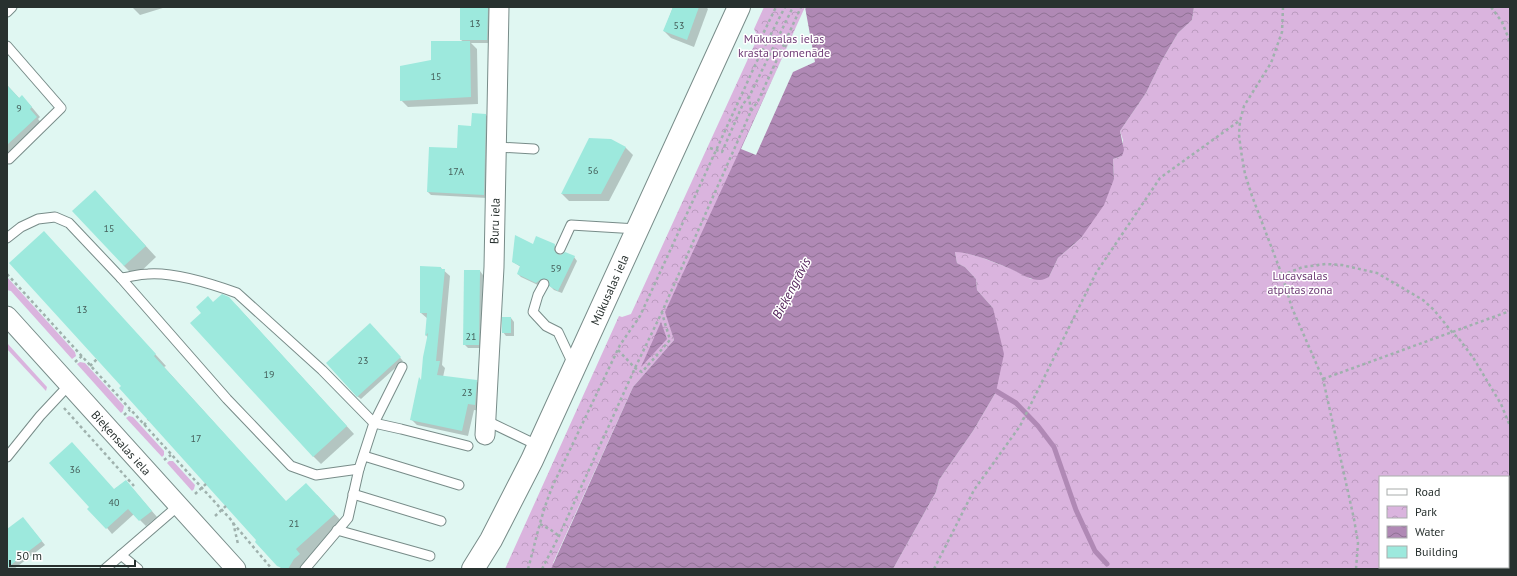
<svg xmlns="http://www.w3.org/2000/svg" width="1517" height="576" font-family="'PT Sans',sans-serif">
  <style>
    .green { fill: #dab4de }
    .park { fill: url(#park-crowns); fill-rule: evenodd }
    .water { fill: url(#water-waves) }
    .pier { fill: #e0f7f2 }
    .shadow { fill: #0003 }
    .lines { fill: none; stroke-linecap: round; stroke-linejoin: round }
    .stream { stroke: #b089b5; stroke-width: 5 }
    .building { fill: #9de9dd }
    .lane-casing { stroke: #788c89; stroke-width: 11 }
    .street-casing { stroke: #788c89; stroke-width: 21 }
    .secondary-casing { stroke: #788c89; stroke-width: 24 }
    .path { stroke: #9fb1ad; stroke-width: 2.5; stroke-dasharray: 3 3; stroke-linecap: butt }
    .lane { stroke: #fff; stroke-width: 9 }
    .street { stroke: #fff; stroke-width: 19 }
    .secondary { stroke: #fff; stroke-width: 22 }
    .labels { text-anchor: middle; stroke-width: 3; stroke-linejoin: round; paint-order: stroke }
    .number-label { font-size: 10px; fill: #455f5a }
    .park-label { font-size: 12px; fill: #713f78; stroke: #fff }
    .street-label { font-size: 12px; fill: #28312f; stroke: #fff }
    .water-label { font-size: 13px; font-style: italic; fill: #522159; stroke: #fff }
  </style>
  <defs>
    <pattern id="park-crowns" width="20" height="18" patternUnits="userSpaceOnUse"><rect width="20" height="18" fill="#dab4de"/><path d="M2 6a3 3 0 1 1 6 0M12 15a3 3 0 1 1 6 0" fill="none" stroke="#bb9bbf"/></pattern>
    <pattern id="water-waves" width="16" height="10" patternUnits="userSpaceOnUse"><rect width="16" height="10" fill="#b089b5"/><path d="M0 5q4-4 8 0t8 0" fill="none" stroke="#8f7194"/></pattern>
  </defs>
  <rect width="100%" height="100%" fill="#e0f7f2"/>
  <g class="green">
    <polygon points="7,277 75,352 76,356 72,359 11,291 7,290"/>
    <polygon points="7,343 47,387 46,391 7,349"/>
    <polygon points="80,362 85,363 124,406 123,411 121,413 77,364"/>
    <polygon points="129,416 133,417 164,451 164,455 162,457 126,418"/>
    <polygon points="169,461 173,461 195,485 194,489 192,491 167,463"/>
  </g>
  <g class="park">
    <polygon points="764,7 806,7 666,312 674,340 633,387 553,563 565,569 505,569 619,316 622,317 631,314 758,37 754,29"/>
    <path d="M1194,7H1510V569H893L936,492L939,480L973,431L996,392L993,308L977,290L976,279L965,267L957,263L955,252H962L980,257L1012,269L1031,279L1049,277L1058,258L1081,238L1114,179L1113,159L1122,156L1123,140L1120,131L1146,93L1161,62L1178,33L1192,20ZM1380,477H1508V567H1380Z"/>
  </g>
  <g class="water">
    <path d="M806,7H1194L1192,20L1178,33L1161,62L1146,93L1120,131L1124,150L1122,156L1113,159L1114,179L1104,205L1081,238L1058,258L1049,277C1046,278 1043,280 1040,280C1029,280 1020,273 1011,269C997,263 970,252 955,252L957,263L965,267L976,279L977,290L993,308L1004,354L996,392L973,431L939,480L936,492L893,569H551L633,387L674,340L665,312Z"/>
    <polygon points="661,322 667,339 641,367"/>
  </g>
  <polygon class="pier" points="805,7 815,62 793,72 756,155 741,149"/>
  <g class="shadow">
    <polygon points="132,7 166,7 140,15"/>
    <polygon points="461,7 491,7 490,43 471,43 477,49 478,104 408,107 401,100 432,61 464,42 461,40"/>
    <polygon points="673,7 706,7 708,9 694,47 671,38 664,31"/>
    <polygon points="7,85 19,98 30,105 40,117 38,119 45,127 7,162"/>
    <polygon points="486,115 489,118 487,198 431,195 428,192 472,127"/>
    <polygon points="610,140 626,148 633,155 609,201 569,201 562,194"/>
    <polygon points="95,191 156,257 135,277 124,266"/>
    <polygon points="55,244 166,366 164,367 286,502 317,495 345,525 306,561 310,565 306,569 282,569 256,542 258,540 122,386"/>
    <polygon points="533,245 554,245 558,249 558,255 574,257 577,261 562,293 554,290 550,286 550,282 545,282 540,286 521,277 518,274 521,267 513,262"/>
    <polygon points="441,268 450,276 442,365 445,368 443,377 476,381 483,387 481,411 474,410 468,436 417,425 411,419 422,382 428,338 426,335 428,319 421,313"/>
    <polygon points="480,271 483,275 482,348 468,348 464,344"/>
    <polygon points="236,305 354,434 321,464 313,456"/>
    <polygon points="511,318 514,322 514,336 506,336 503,332"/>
    <polygon points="374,328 403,361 361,399 357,396"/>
    <polygon points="126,481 157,517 146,526 134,514 112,534 90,507"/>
    <polygon points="26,522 45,545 14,569 7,569 7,530"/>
  </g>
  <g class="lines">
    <polyline class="stream" points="996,391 1016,403 1038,426 1054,447 1076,510 1095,551 1107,564"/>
  </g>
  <g class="building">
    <polygon points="460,7 488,7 487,40 460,40"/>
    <polygon points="673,7 699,7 687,40 663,31"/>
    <polygon points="431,41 470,41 471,97 400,101 400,66 431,60"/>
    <polygon points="7,85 19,98 22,95 32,107 30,109 37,117 7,145"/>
    <polygon points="472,113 486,114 484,195 427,192 429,147 457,148 458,125 471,126"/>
    <polygon points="589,138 611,139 626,147 601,194 561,194"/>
    <polygon points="95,190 146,246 124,266 72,211"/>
    <polygon points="44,231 156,354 154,356 286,501 306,483 335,514 296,549 300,554 294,559 288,569 284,569 277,566 255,542 256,540 119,388 121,386 9,263"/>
    <polygon points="515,235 533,244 536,236 555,244 554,250 557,254 561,255 565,252 575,256 558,291 549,286 549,281 547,279 541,279 536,283 517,274 520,266 512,262"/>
    <polygon points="420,266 441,267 441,269 445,269 436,361 440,361 437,375 477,380 475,405 468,404 462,431 410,420 419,377 421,380 423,357 428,333 425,336 427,313 420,313"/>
    <polygon points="464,270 480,270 479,345 463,345"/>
    <polygon points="222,294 229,297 347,426 313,457 190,323 201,313 196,307 208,296 213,302"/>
    <rect x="502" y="317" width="9" height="16"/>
    <polygon points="370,323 401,357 357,397 326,363"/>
    <polygon points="72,442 114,489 126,480 152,511 139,521 128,509 106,529 87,509 89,507 49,463"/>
    <polygon points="23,517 42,541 7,568 7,529"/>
  </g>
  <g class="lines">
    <g class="lane-casing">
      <g id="lane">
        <polyline points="7,12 12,7"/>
        <polyline points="7,46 61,108 9,159"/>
        <polyline points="497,147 534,149"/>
        <polyline points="7,238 21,227 38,219 55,217 69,223 121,278 227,399 291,466 316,475 359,469"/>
        <polyline points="560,249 571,225 637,229"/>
        <path d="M121,278C130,277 139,274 148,274C175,272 212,284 237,293L322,370L374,423L401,429L468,446"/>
        <polyline points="544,284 538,295 533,312 546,326 558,332 573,364"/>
        <polyline points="485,420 539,446"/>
        <polyline points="364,456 459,485"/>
        <polyline points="7,457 40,416 69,385"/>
        <polyline points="353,494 441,521"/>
        <polyline points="337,530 430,556"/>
        <polyline points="121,555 138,569"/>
        <polyline points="105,569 178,506"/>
        <polyline points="305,569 348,518 359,469 374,423 402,367"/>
      </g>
    </g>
    <g class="street-casing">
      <g id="street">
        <polyline points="7,316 236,569"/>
        <polyline points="485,435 494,267 499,7"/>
      </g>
    </g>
    <g class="secondary-casing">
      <polyline id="secondary" points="473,569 491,540 532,460 739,7"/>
    </g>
    <g class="path">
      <polyline points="1283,7 1282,32 1271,63 1244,106 1240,121 1239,135 1241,151 1245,174 1252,196 1282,275 1292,308 1323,379 1354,519 1358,543 1356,569"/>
      <polyline points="1491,7 1502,22 1510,42"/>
      <polyline points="761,38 776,7"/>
      <polyline points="784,45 787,47"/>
      <polyline points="751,111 758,101 801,7"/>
      <polyline points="710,148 722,152 743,104 749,97"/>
      <polyline points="7,274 233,522 238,544"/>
      <polyline points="1282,275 1303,267 1326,264 1342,265 1377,273 1423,300 1434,310 1452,332 1460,340 1474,359 1501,404 1510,426"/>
      <polyline points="618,350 635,368 642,372 670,340 662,313"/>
      <polyline points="75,362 82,356"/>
      <polyline points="90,366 97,359"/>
      <polyline points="1323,379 1510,311"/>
      <polyline points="64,408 134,486"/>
      <polyline points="124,415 130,410"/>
      <polyline points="144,425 148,420"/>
      <polyline points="164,460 171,455"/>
      <polyline points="195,494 206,484"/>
      <polyline points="215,516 226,506"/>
      <polyline points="233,523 272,569"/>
      <polyline points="540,524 551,530 559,536"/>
      <path d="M528,569C536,540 542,510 554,483L620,345L640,316L757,61L785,7"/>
      <polyline points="542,569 559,536 635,368 662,312 751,111 749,97 793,7"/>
      <polyline points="934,569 974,490 1020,426 1096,273 1160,178 1239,121"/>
    </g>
    <use href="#lane" class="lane"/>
    <use href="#street" class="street"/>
    <use href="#secondary" class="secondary"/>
  </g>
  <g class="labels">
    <g class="number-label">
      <text x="475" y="27">13</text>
      <text x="679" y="29">53</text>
      <text x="436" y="80">15</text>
      <text x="19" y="112">9</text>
      <text x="593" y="174">56</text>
      <text x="456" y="175">17A</text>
      <text x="109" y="232">15</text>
      <text x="556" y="272">59</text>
      <text x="82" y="313">13</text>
      <text x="471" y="340">21</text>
      <text x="363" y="364">23</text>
      <text x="269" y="378">19</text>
      <text x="467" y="396">23</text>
      <text x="196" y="442">17</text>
      <text x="75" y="473">36</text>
      <text x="114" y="506">40</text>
      <text x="294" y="527">21</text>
    </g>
    <g class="park-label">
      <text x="784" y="43">Mūkusalas ielas<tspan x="784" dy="14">krasta promenāde</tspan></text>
      <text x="1300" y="280">Lucavsalas<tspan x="1300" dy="14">atpūtas zona</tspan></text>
    </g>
    <g class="street-label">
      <text transform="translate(495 221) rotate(-88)" y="4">Buru iela</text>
      <text transform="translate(610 290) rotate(-66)" y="4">Mūkusalas iela</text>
      <text transform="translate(121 443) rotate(48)" y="4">Bieķensalas iela</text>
    </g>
    <g class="water-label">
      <text transform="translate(791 288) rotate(-62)" y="5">Bieķengrāvis</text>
    </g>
  </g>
  <rect width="1517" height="576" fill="none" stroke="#28312f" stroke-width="16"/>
  <rect x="1379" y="476" width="130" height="92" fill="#ffffff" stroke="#a9adac"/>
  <rect x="1387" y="489" width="20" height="6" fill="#ffffff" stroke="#a9adac"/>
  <text x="1415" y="496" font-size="12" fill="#28312f">Road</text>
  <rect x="1387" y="506" width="20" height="12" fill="url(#park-crowns)" stroke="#a9adac"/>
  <text x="1415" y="516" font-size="12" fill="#28312f">Park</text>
  <rect x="1387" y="526" width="20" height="12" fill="url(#water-waves)" stroke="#a9adac"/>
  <text x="1415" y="536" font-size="12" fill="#28312f">Water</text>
  <rect x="1387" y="546" width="20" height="12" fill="#9de9dd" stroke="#a9adac"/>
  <text x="1415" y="556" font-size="12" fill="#28312f">Building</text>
  <path d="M10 560v6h125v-6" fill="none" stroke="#28312f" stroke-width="2"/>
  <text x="16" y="560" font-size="12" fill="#28312f" stroke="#ffffff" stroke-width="3" paint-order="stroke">50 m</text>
</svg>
